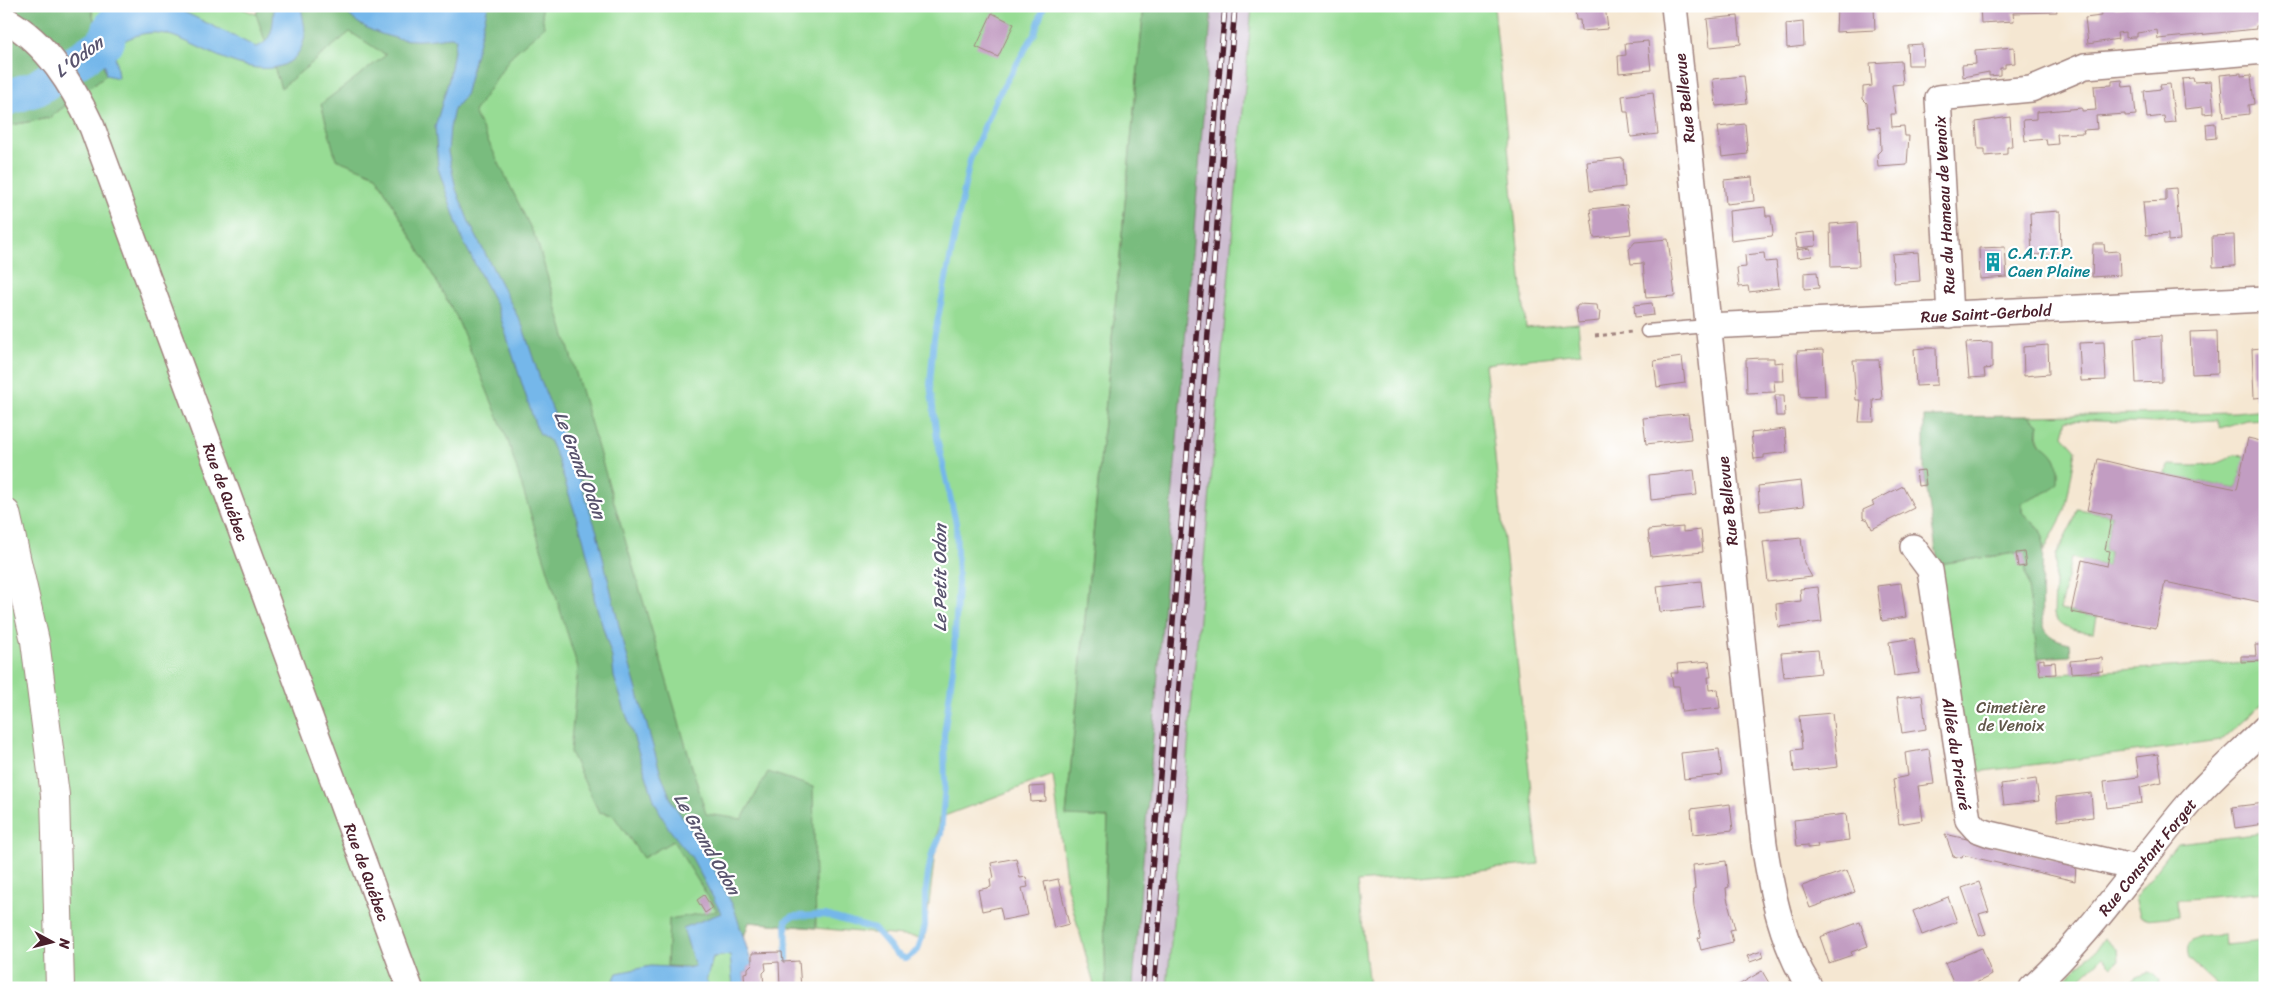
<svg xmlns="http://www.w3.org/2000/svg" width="2271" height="994" font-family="Sriracha,sans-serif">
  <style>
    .industrial { fill: #cebed1 }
    .green { fill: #97dc94; stroke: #707e60 }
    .forest { fill: #79bc7e; stroke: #626e54 }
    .water { fill: #74b7ea; stroke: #5f6b8a }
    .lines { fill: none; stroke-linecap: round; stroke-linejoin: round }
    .stream { stroke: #74b7ea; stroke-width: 6 }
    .river { stroke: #74b7ea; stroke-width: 36 }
    .building { fill: #c29dc2 }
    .lane-casing { stroke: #a0837e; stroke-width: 15 }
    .street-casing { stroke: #a0837e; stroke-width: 28 }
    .secondary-casing { stroke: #a0837e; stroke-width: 30 }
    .path { stroke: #a0837e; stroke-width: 3; stroke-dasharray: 4 4; stroke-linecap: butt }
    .lane { stroke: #fff; stroke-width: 12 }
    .street { stroke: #fff; stroke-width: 25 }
    .secondary { stroke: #fff; stroke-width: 28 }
    .rail-casing { stroke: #4a1f2b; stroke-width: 5.5 }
    .rail { stroke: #fff; stroke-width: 4; stroke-dasharray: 11; stroke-linecap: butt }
    .labels { text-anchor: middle; stroke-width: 4.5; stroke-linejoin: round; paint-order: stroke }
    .street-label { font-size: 16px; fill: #4a1f2b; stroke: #fff }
    .culture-label { font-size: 16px; fill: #0d838f; stroke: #fff; text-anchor: start }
    .park-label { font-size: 16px; fill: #61584a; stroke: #fff }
    .water-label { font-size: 18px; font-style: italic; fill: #59546e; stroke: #fff }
  </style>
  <rect width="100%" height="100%" fill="#fff"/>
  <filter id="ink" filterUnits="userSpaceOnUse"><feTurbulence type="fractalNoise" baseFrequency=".02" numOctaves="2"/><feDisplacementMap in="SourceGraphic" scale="10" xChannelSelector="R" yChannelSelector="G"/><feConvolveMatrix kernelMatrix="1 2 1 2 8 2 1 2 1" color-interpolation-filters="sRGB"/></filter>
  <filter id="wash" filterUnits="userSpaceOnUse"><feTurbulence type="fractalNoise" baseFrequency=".0096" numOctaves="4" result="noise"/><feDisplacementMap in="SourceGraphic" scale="20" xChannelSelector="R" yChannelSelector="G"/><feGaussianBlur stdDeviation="1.12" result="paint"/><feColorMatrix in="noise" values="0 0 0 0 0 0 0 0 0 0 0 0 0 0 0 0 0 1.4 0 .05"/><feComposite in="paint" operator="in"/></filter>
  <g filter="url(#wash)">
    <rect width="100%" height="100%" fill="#f5e7d2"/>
    <polygon class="industrial" points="1212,6 1252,6 1167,988 1131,988"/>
    <g class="green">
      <polygon points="91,6 236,6 256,14 259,6 1144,6 1066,815 1108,818 1104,913 1106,988 1095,988 1067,887 1053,775 939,818 925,938 749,922 738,954 741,988 6,988 6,126 49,118 106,75"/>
      <polygon points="1252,6 1494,6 1526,328 1578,323 1581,353 1485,364 1539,864 1358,882 1369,988 1167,988"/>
      <path d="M2265,409V419L2246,420L2220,428L2217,420L2157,423L2067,420L2063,435L2076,450L2065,511L2044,551C2043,524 2037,529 2022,512V503L2055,458C2043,447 2035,440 2039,424L2029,416L2235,412Z"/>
      <path d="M2234,455L2245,456L2237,489L2166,475L2168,465C2191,466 2214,469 2234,455Z"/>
      <path d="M2077,509L2112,515L2105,550L2110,551L2107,566L2071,558L2060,610L2097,617L2094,632C2078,631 2062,630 2054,614L2056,555L2074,520Z"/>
      <polygon points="2024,552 2041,675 2265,661 2265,701 2221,741 1968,773 1938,564"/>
      <polygon points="2265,833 2265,892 2177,900 2178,916 2146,919 2140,916 2135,898 2177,843"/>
      <path d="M2224,935L2225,945L2265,941V988H2221L2189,959C2181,935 2207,936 2224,935Z"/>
      <polygon points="2104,938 2117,950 2118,960 2112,966 2103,957 2070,988 2054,988 2096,950"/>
      <polygon points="2148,972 2152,973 2159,980 2157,988 2141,988 2141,986 2132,983 2136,976"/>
    </g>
    <g class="forest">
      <polygon points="6,6 91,6 106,75 49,118 6,126"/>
      <path d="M259,6H541L544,27L512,55L474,112L537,241L706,814L742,819L768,772L813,787L816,928L749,922L738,954L713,957L710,969C696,967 682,967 667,966L669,919L717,911L673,841L643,858L613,815L599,812L570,752L578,668L508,441L456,316L376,175L336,159L321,104L386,55L350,32L281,88L256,14Z"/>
      <polygon points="1144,6 1212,6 1133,985 1131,988 1106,988 1104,913 1108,818 1066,816"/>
      <path d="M2029,416L2039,424C2033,447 2046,443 2055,458C2059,465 2058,475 2058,483L2051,490L2022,503V512C2031,523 2038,523 2043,537C2044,556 2037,618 2046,631C2052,639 2061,641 2070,643L2071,656L2038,658L2023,552L1938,564L1924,470V417Z"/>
    </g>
    <g class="water">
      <path d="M119,6H172L256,47C274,42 273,22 274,6H301C302,15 305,24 305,33C305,43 299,54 292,60C257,86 203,45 169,35C147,29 133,36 114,46L118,78L106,75L99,28Z"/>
      <path d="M343,6H380L404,11L422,6H488L465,96L454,109L450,128L448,152L456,189L469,222L523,327L540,379L575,465L597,532L621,634L660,771L672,802L704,849L734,908L752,964L748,968V972L744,973L745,988H733L730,955L713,957L706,981L712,988H653L636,984L627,988H610L617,973L651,966L687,968L695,966L683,928L721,913L692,858L669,829L655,803L614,677L612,658L594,598L593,578L583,538L557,457L549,440L540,434L535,424L497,307L462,239L438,168L435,127L449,79L456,39L451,37C439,38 425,41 413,40C391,40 352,27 343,6Z"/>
      <polygon points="47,70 55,83 35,97 6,109 6,91 35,78"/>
    </g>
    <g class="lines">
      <polyline class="stream" points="787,959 786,920 793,916 825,915 874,929 895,953 906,959 918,950 925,926 925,896 928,874 931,857 941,834 945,784 944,735 953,669 958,583 956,523 937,438 930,384 934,338 970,160 996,99 1035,33 1044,6"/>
      <path class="river" d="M6,98L37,88L107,41C110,21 116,20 134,15"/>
    </g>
    <g id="blocks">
      <g class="building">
        <polygon points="1605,6 1608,29 1581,31 1580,20 1576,20 1575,9"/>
        <polygon points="1837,6 1874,6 1875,30 1836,32"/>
        <polygon points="1980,6 2056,6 2057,12 2013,13 2014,21 1981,23"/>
        <polygon points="2100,6 2115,6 2115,8 2138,6 2155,6 2155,8 2179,6 2265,6 2265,25 2256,26 2256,29 2158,39 2157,30 2137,33 2137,37 2132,37 2125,38 2125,32 2117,33 2118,39 2088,44 2085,18 2101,16"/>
        <polygon points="992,13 1014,24 998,57 976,47"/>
        <polygon points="1738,16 1741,44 1710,47 1707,19"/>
        <polygon points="1803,22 1804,46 1787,48 1786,24"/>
        <polygon points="1648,41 1651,70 1619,73 1618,56 1626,55 1625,43"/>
        <polygon points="1922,44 1923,65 1908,65 1907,45"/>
        <polygon points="2014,47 2015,63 2005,64 2005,68 2000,68 2000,75 1989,76 1989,72 1963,77 1962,65 1976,64 1975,50"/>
        <polygon points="1901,61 1903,84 1892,85 1896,114 1891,114 1892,127 1904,126 1905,136 1909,136 1907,165 1878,167 1877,154 1881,150 1880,127 1869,128 1867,103 1863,99 1863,87 1872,86 1870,63"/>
        <polygon points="2241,73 2241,76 2251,75 2254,104 2248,105 2249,114 2224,117 2220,75"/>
        <polygon points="1744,76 1747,103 1716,106 1713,79"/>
        <polygon points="2193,78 2194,82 2211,81 2214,113 2203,114 2203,107 2185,109 2182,79"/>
        <polygon points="2122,80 2123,87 2133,86 2136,115 2125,116 2125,114 2096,116 2097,129 2083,130 2084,133 2057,134 2058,144 2047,145 2046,139 2025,141 2023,120 2036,119 2036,112 2082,108 2082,111 2096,110 2094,86 2112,85 2112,81"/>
        <polygon points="2170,84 2175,122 2165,123 2164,116 2147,118 2144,91 2161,89 2160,85"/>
        <polygon points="1653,92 1658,134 1631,137 1628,112 1624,112 1622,96"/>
        <polygon points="2010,117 2012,147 2007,147 2007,154 1985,156 1985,149 1978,149 1976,122"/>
        <polygon points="2215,123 2216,138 2207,139 2206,124"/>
        <polygon points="1745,124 1748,154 1722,157 1718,127"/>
        <polygon points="1623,158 1625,187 1590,191 1587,162"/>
        <polygon points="1752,177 1754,201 1726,204 1724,180"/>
        <polygon points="2176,188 2180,240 2168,241 2168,234 2146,235 2143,202 2166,201 2166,189"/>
        <polygon points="1627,205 1631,234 1594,238 1590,209"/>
        <polygon points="1765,207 1766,216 1771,216 1773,233 1772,236 1731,241 1729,211"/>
        <polygon points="2060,211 2061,254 2032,255 2030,213"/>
        <polygon points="1857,222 1859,266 1831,267 1830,224"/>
        <polygon points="1815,232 1816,246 1797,248 1795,234"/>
        <polygon points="2234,235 2235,266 2213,267 2212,236"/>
        <polygon points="1668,239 1675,296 1646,298 1643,263 1631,264 1629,249 1635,242"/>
        <polygon points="2093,244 2104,244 2105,252 2119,251 2120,275 2092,277"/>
        <polygon points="2005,247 2007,277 1980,279 1979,248"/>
        <polygon points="1810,248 1812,256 1797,258 1796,250"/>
        <polygon points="1918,252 1920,281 1894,283 1892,254"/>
        <polygon points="1764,253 1765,262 1776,261 1779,288 1749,292 1748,286 1739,287 1737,268 1746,267 1745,255"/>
        <polygon points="1817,272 1819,288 1804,289 1804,273"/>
        <polygon points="1652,303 1654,315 1635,317 1634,305"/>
        <polygon points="1578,304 1597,305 1598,311 1600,311 1599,321 1578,323 1576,307"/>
        <polygon points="2217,331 2218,373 2192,374 2190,332"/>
        <polygon points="2161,336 2162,382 2136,383 2134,338"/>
        <polygon points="1992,342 1992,368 1984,369 1985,377 1969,378 1966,343"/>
        <polygon points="2104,342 2106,380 2081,381 2079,343"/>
        <polygon points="2048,345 2049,374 2024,376 2023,347"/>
        <polygon points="1925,348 1936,348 1937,385 1916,386 1914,349"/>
        <polygon points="2260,348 2265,348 2265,397 2254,398 2252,349"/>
        <polygon points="1823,350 1825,396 1800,397 1797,351"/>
        <polygon points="1682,357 1685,383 1657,387 1654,361"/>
        <polygon points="1760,358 1774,358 1774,363 1783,362 1784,381 1774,381 1775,392 1747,393 1746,359"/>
        <polygon points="1853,360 1879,360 1882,399 1873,400 1874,422 1859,422 1861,400 1856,400"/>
        <polygon points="1775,395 1784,395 1785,416 1776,416"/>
        <polygon points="1688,414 1691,439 1646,444 1643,418"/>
        <polygon points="1785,429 1787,452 1764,455 1764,458 1754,459 1751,433"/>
        <polygon points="2248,438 2265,442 2265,603 2165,582 2156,628 2071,612 2082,560 2107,566 2110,551 2105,550 2112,515 2087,510 2098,459 2139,469 2237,489"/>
        <polygon points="1694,470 1697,495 1651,500 1649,475"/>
        <polygon points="1924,470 1926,485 1918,486 1916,471"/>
        <polygon points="1801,481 1804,506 1760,511 1758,486"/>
        <polygon points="1903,486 1914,508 1872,529 1868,520 1863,518 1863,510 1874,505 1872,502"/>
        <polygon points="1683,527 1683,532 1701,530 1703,552 1651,557 1648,530"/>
        <polygon points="1801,538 1804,563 1812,577 1768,582 1763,542"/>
        <polygon points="2024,552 2026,566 2018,567 2016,553"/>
        <polygon points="1701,581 1704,607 1660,612 1657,586"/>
        <polygon points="1901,583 1906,617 1882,621 1877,586"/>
        <polygon points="1818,587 1822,622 1778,627 1776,604 1801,601 1800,589"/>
        <polygon points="1914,638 1919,673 1894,676 1889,642"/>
        <polygon points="2255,645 2265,645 2265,661 2241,662 2241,656 2256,656"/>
        <polygon points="1818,650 1821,673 1784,677 1781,653"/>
        <polygon points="2102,658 2103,671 2071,673 2070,661"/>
        <polygon points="2044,659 2044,663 2055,662 2056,674 2040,675 2038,660"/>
        <polygon points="1709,661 1711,677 1708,677 1709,690 1718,689 1720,708 1682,712 1679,686 1673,686 1671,673 1678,673 1677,664"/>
        <polygon points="1922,695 1926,729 1902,733 1897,698"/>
        <polygon points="1832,713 1838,767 1794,772 1792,750 1802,749 1799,716"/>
        <polygon points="1719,749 1722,775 1684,779 1681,753"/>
        <polygon points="1929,749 1934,784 1918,786 1923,820 1899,824 1893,779 1908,776 1905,753"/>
        <polygon points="2158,754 2162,782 2140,787 2142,803 2107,808 2104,781 2139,777 2136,757"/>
        <polygon points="2036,779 2039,801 2004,805 2001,784"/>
        <polygon points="1045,786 1046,801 1031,802 1030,787"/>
        <polygon points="2091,793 2093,817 2058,821 2056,797"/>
        <polygon points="2265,803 2265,824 2235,828 2232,807"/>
        <polygon points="1730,804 1733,830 1693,834 1691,809"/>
        <polygon points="1846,814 1849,840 1817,844 1818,847 1808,848 1808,845 1797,846 1794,820"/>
        <polygon points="1945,834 2076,864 2075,881 1963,855 1962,858 1953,856"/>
        <polygon points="1016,858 1020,878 1026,877 1028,887 1022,888 1028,915 1003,920 1000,907 982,911 978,890 991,887 990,879 994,878 991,863"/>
        <polygon points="1726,861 1729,887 1726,888 1727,898 1735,929 1730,930 1733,942 1701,950 1698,938 1701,937 1694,907 1693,890 1695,889 1693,865"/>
        <polygon points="1847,870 1855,892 1810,908 1802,886"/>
        <polygon points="1058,879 1069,924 1054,928 1044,882"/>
        <polygon points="1979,882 1989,911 1979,914 1986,934 1979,936 1962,888"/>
        <polygon points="704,895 712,908 705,913 697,900"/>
        <polygon points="1948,897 1957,922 1922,935 1913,911"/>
        <polygon points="1860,922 1868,946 1851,952 1852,955 1829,963 1820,937"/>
        <polygon points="1982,948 1992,975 1966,988 1956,988 1945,963"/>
        <polygon points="1762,951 1764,957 1750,962 1747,956"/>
        <polygon points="782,952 783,962 799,961 801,988 780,988 779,962 765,963 766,970 763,973 764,988 745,988 744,973 748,972 748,968 752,964 752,953"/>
        <polygon points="1762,971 1772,988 1738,988 1737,986"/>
      </g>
    </g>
  </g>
  <g filter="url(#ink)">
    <use href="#blocks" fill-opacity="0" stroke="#a0837e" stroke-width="1"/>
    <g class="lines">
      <g class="lane-casing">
        <polyline id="lane" points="1647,331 1707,326"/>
      </g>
      <g class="street-casing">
        <g id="street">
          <path d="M1674,6L1764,844C1772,894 1782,944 1810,988"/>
          <path d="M6,20C47,43 73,86 92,127L410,988"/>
          <polyline points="1950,315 1938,98 2031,89 2085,66 2265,51"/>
          <polyline points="1707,326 2265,299"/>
          <polyline points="1913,547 1930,570 1968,820 1976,829 1990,834 2136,868"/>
          <path d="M2032,988C2093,932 2138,863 2192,800C2214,775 2241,752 2265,728"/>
        </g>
      </g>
      <g class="secondary-casing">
        <polyline id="secondary" points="6,513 35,641 55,795 60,988"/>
      </g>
      <polyline class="path" points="1595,336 1632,332"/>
      <use href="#lane" class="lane"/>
      <use href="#street" class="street"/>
      <use href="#secondary" class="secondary"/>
      <g class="rail-casing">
        <g id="rail">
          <polyline points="1142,988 1225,6"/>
          <polyline points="1154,988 1235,6"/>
        </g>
      </g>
      <use href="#rail" class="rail"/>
    </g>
  </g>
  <defs>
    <g id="building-bare" transform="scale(1.5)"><path d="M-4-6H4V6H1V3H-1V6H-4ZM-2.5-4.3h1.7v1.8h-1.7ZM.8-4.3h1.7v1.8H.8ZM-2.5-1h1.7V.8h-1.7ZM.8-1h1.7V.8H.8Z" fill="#0f9aa8" stroke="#fff" stroke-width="2.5" paint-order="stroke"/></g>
  </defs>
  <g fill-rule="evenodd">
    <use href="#building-bare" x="1993" y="262"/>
  </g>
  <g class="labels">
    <g class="street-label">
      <text transform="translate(1684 98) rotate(-96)" y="6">Rue Bellevue</text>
      <text transform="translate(1944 205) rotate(-93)" y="6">Rue du Hameau de Venoix</text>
      <text transform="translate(1986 313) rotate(-3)" y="6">Rue Saint-Gerbold</text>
      <text transform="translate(226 492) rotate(70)" y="6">Rue de Québec</text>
      <text transform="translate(1727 501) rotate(-96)" y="6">Rue Bellevue</text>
      <text transform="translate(1957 754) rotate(81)" y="6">Allée du Prieuré</text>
      <text transform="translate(2147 857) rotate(-51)" y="6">Rue Constant Forget</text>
      <text transform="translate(367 872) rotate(70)" y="6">Rue de Québec</text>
    </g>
    <g class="culture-label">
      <text x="2008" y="259">C.A.T.T.P.<tspan x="2008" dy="18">Caen Plaine</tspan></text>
    </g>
    <g class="park-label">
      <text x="2011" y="713">Cimetière<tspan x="2011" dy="18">de Venoix</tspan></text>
    </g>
    <g class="water-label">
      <text transform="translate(79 57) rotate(-37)" y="6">L'Odon</text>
      <text transform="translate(580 465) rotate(69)" y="6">Le Grand Odon</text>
      <text transform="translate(940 578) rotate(-90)" y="6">Le Petit Odon</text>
      <text transform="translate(707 844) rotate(60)" y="6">Le Grand Odon</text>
    </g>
  </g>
  <rect width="2271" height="994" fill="none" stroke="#fff" stroke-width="25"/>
  <g transform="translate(52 942) rotate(97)" stroke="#ffffff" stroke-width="4" paint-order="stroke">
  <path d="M0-4L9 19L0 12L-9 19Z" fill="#4a1f2b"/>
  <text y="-8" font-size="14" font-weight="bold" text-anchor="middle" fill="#4a1f2b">N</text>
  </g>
</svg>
